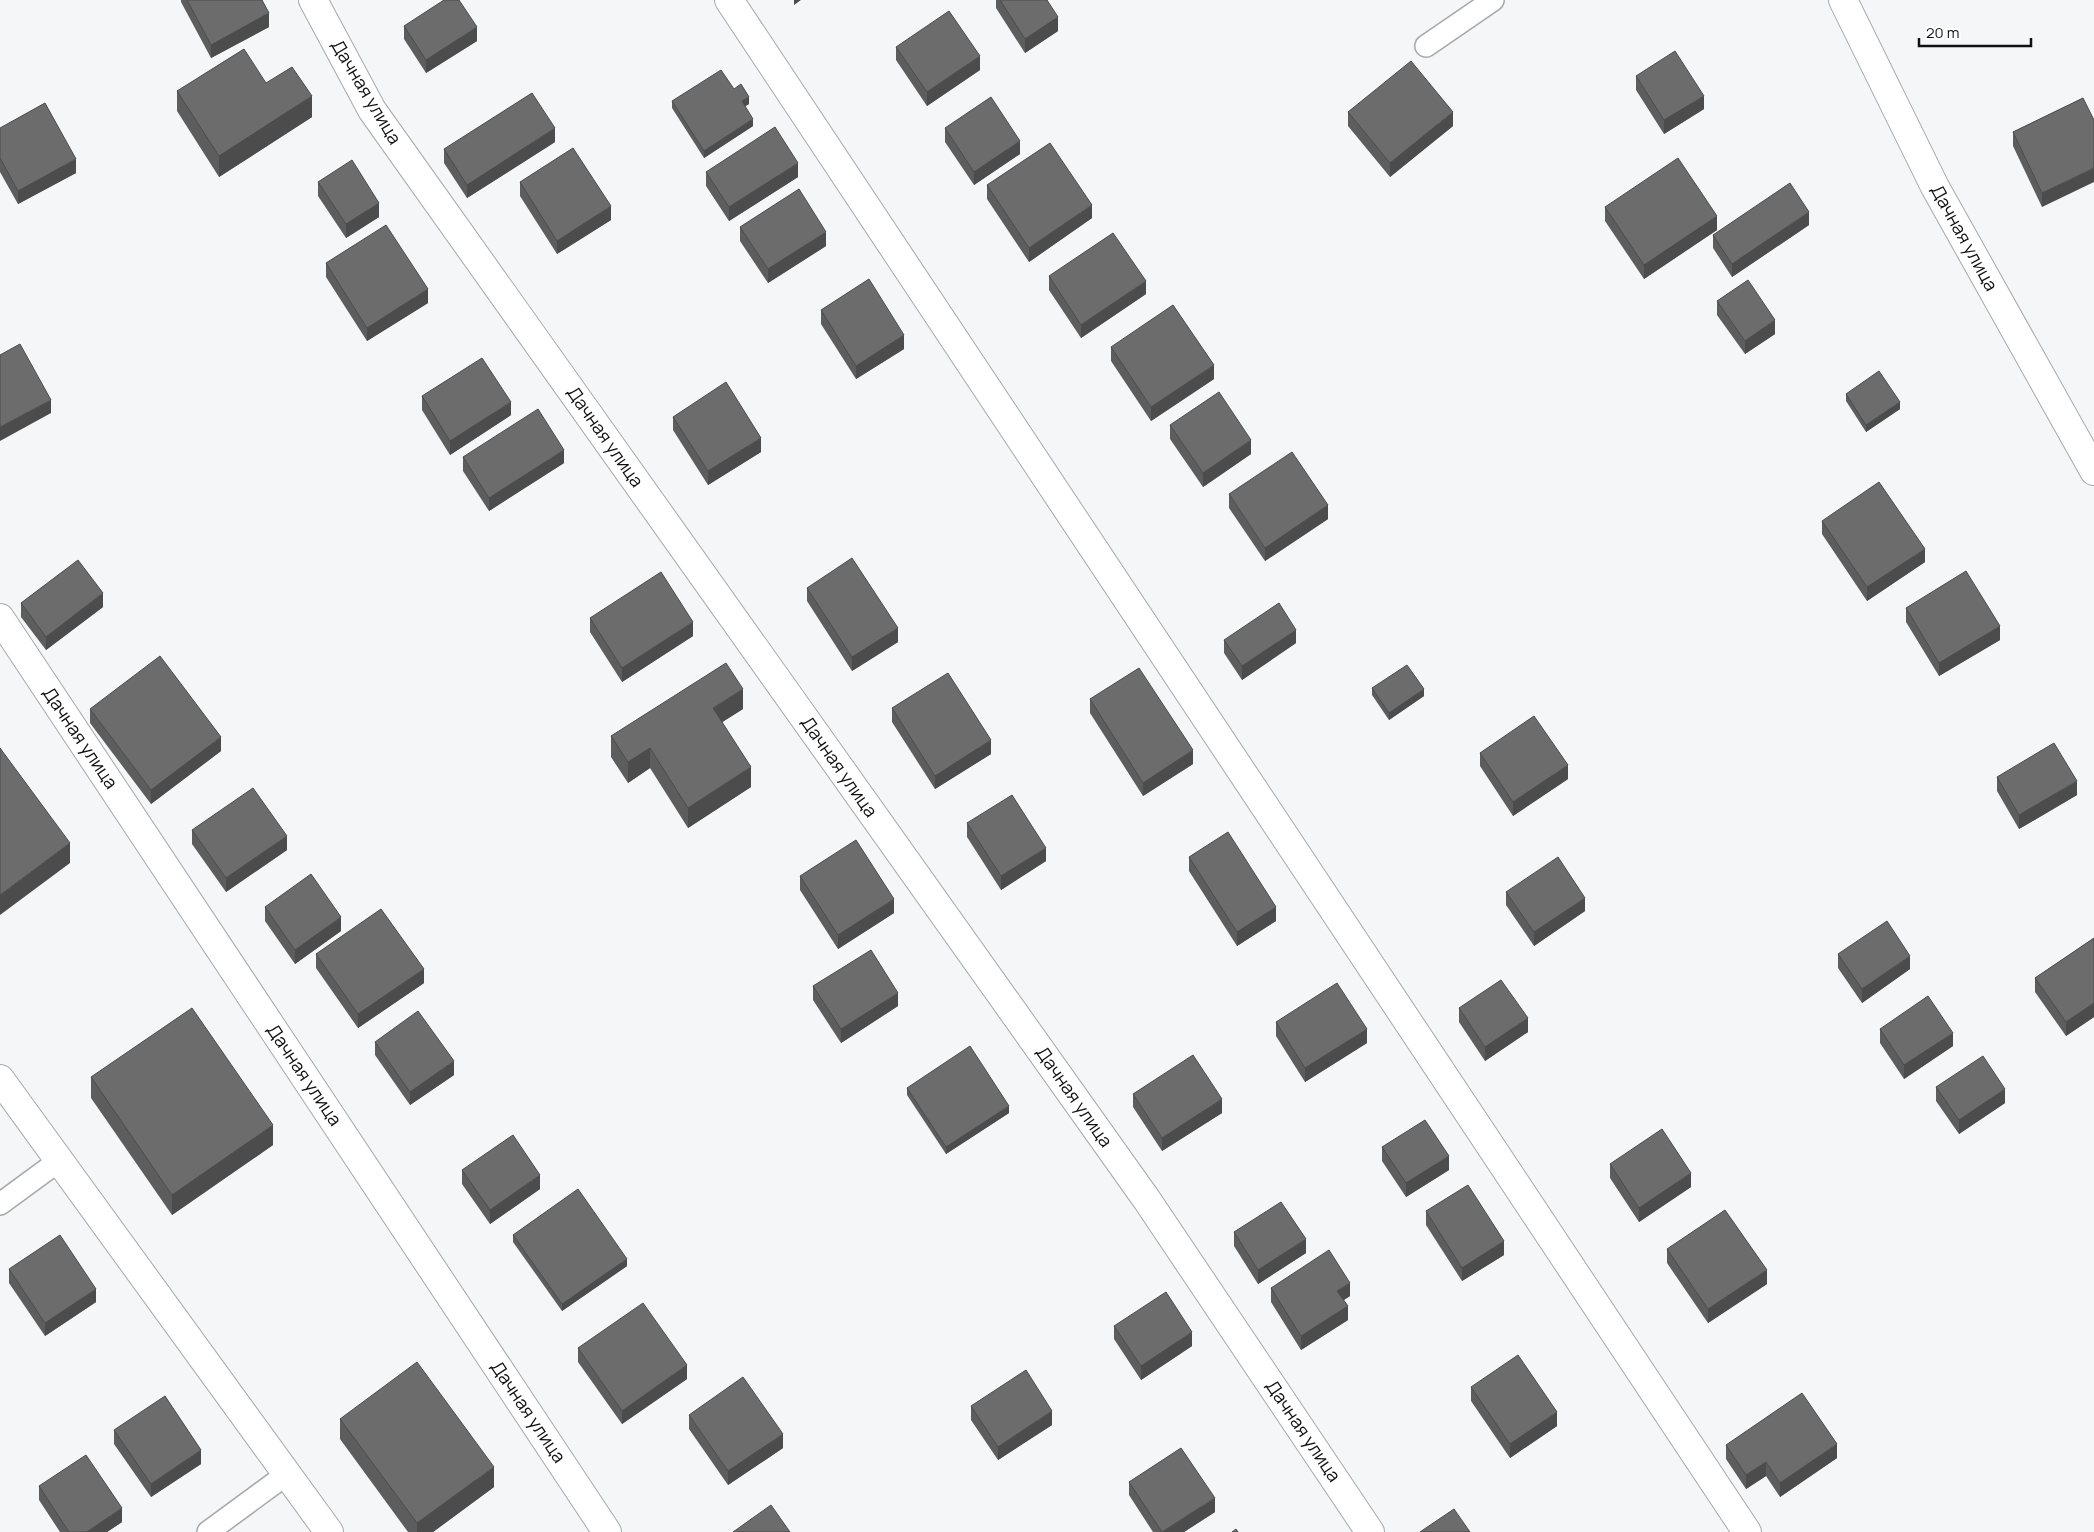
<svg xmlns="http://www.w3.org/2000/svg" width="2094" height="1532" font-family="Manrope,sans-serif">
  <style>
    .lines { fill: none; stroke-linecap: round; stroke-linejoin: round }
    .lane-casing { stroke: #a6a8a9; stroke-width: 24 }
    .street-casing { stroke: #a6a8a9; stroke-width: 30 }
    .lane { stroke: #fff; stroke-width: 21 }
    .street { stroke: #fff; stroke-width: 28 }
    .wall { fill: #5e5d5e }
    .shaded-wall { fill: #4c4c4c }
    .building { fill: #6d6c6d; stroke: #4c4c4c }
    .labels { text-anchor: middle; stroke-width: 5; stroke-linejoin: round; paint-order: stroke }
    .street-label { font-size: 18px; fill: #101011; stroke: #fff }
  </style>
  <rect width="100%" height="100%" fill="#f4f6f7"/>
  <g class="lines">
    <g class="lane-casing">
      <g id="lane">
        <polyline points="1426,46 1493,0"/>
        <polyline points="0,1204 60,1160"/>
        <polyline points="208,1532 287,1474"/>
      </g>
    </g>
    <g class="street-casing">
      <g id="street">
        <polyline points="313,0 372,110 1147,1200 1370,1532"/>
        <polyline points="729,0 1747,1532"/>
        <polyline points="1843,0 1935,187 2094,471"/>
        <polyline points="0,618 607,1532"/>
        <polyline points="0,1079 329,1532"/>
      </g>
    </g>
    <use href="#lane" class="lane"/>
    <use href="#street" class="street"/>
  </g>
  <g class="wall">
    <polygon points="181,0 262,0 269,27 211,58 181,2"/>
    <polygon points="996,0 1047,0 1058,31 1025,53 996,8"/>
    <polygon points="404,26 477,41 426,73 404,39"/>
    <polygon points="896,47 980,70 927,106 896,60"/>
    <polygon points="1636,76 1704,109 1664,134 1636,90"/>
    <polygon points="266,83 312,117 219,177 177,111 177,91"/>
    <polygon points="734,89 749,104 745,106 753,126 704,158 672,108 672,101"/>
    <polygon points="2083,98 2042,207 2013,146 2013,132"/>
    <polygon points="1348,112 1453,126 1390,177 1348,126"/>
    <polygon points="0,128 76,173 18,204 0,172"/>
    <polygon points="945,128 1020,154 974,185 945,142"/>
    <polygon points="555,142 467,198 444,163 444,149"/>
    <polygon points="706,172 798,177 729,221 706,186"/>
    <polygon points="318,182 379,217 346,238 318,196"/>
    <polygon points="520,182 611,220 557,254 520,196"/>
    <polygon points="987,185 1092,218 1029,262 987,199"/>
    <polygon points="1605,207 1717,230 1644,279 1605,221"/>
    <polygon points="1809,225 1732,277 1713,248 1713,235"/>
    <polygon points="740,227 826,246 768,283 740,241"/>
    <polygon points="326,263 428,303 367,341 326,277"/>
    <polygon points="1049,276 1146,294 1081,338 1049,290"/>
    <polygon points="1717,301 1775,334 1745,354 1717,315"/>
    <polygon points="821,310 904,349 856,379 821,324"/>
    <polygon points="1111,347 1214,379 1151,421 1111,361"/>
    <polygon points="1846,394 1900,409 1866,432 1846,401"/>
    <polygon points="422,396 511,415 450,455 422,410"/>
    <polygon points="673,417 761,452 708,485 673,430"/>
    <polygon points="1170,425 1251,454 1203,487 1170,439"/>
    <polygon points="463,457 564,463 489,511 463,471"/>
    <polygon points="1229,494 1328,519 1265,561 1229,508"/>
    <polygon points="1822,521 1925,562 1867,601 1822,534"/>
    <polygon points="807,588 898,642 852,671 807,601"/>
    <polygon points="21,603 103,607 46,650 21,617"/>
    <polygon points="1906,608 2000,640 1939,676 1906,622"/>
    <polygon points="590,618 693,636 622,682 590,632"/>
    <polygon points="1224,640 1296,643 1242,680 1224,653"/>
    <polygon points="1372,688 1424,696 1389,720 1372,695"/>
    <polygon points="1090,699 1193,764 1143,796 1090,713"/>
    <polygon points="892,708 991,754 935,789 892,722"/>
    <polygon points="90,709 221,751 151,804 90,723"/>
    <polygon points="743,709 722,722 751,787 688,828 650,768 628,783 611,757 611,736"/>
    <polygon points="1480,753 1568,779 1513,816 1480,766"/>
    <polygon points="1997,777 2077,795 2019,829 1997,791"/>
    <polygon points="967,823 1046,861 1001,890 967,837"/>
    <polygon points="192,830 287,850 226,892 192,844"/>
    <polygon points="1189,857 1276,921 1237,946 1189,871"/>
    <polygon points="800,876 894,913 838,949 800,890"/>
    <polygon points="1506,892 1585,911 1534,946 1506,905"/>
    <polygon points="265,907 341,931 295,964 265,921"/>
    <polygon points="2094,938 2094,1017 2066,1036 2035,992 2035,978"/>
    <polygon points="316,954 424,983 358,1028 316,968"/>
    <polygon points="1838,954 1910,969 1862,1003 1838,968"/>
    <polygon points="813,986 898,1006 841,1043 813,1000"/>
    <polygon points="1459,1008 1528,1032 1485,1061 1459,1022"/>
    <polygon points="1276,1022 1367,1043 1305,1082 1276,1036"/>
    <polygon points="1880,1029 1953,1046 1904,1079 1880,1043"/>
    <polygon points="375,1042 454,1075 410,1105 375,1055"/>
    <polygon points="91,1077 273,1145 172,1215 91,1098"/>
    <polygon points="1936,1087 2005,1103 1959,1134 1936,1101"/>
    <polygon points="907,1088 1009,1113 946,1154 907,1095"/>
    <polygon points="1133,1094 1222,1113 1162,1151 1133,1107"/>
    <polygon points="1382,1147 1449,1170 1406,1197 1382,1161"/>
    <polygon points="1610,1164 1691,1187 1639,1222 1610,1178"/>
    <polygon points="462,1170 540,1189 490,1224 462,1184"/>
    <polygon points="1426,1211 1504,1255 1462,1281 1426,1225"/>
    <polygon points="1234,1232 1306,1253 1258,1284 1234,1246"/>
    <polygon points="513,1235 627,1266 562,1311 513,1242"/>
    <polygon points="1667,1249 1767,1284 1708,1323 1667,1263"/>
    <polygon points="9,1269 96,1302 45,1336 9,1283"/>
    <polygon points="1271,1288 1350,1296 1344,1300 1348,1320 1301,1350 1271,1302"/>
    <polygon points="1114,1326 1192,1346 1141,1380 1114,1339"/>
    <polygon points="578,1348 687,1379 622,1424 578,1362"/>
    <polygon points="1471,1387 1557,1426 1510,1458 1471,1401"/>
    <polygon points="971,1406 1052,1425 998,1460 971,1420"/>
    <polygon points="689,1415 783,1448 728,1485 689,1429"/>
    <polygon points="340,1419 494,1487 433,1532 408,1532 340,1439"/>
    <polygon points="114,1430 201,1464 151,1497 114,1444"/>
    <polygon points="1726,1445 1837,1458 1780,1497 1766,1476 1746,1489 1726,1459"/>
    <polygon points="1129,1482 1215,1512 1184,1532 1153,1532 1129,1495"/>
    <polygon points="39,1486 122,1522 107,1532 60,1532 39,1500"/>
  </g>
  <g class="shaded-wall">
    <polygon points="794,0 801,0 794,5"/>
    <polygon points="269,13 269,27 211,58 211,45"/>
    <polygon points="1058,17 1058,31 1025,53 1025,39"/>
    <polygon points="477,27 477,41 426,73 426,60"/>
    <polygon points="980,56 980,70 927,106 927,92"/>
    <polygon points="312,96 312,117 219,177 219,156"/>
    <polygon points="1704,96 1704,109 1664,134 1664,120"/>
    <polygon points="749,97 749,104 742,108 742,101"/>
    <polygon points="1453,112 1453,126 1390,177 1390,163"/>
    <polygon points="753,119 753,126 704,158 704,151"/>
    <polygon points="555,128 555,142 467,198 467,185"/>
    <polygon points="1020,141 1020,154 974,185 974,172"/>
    <polygon points="76,159 76,173 18,204 18,191"/>
    <polygon points="798,163 798,177 729,221 729,207"/>
    <polygon points="2094,168 2094,182 2042,207 2042,193"/>
    <polygon points="379,203 379,217 346,238 346,224"/>
    <polygon points="1092,205 1092,218 1029,262 1029,248"/>
    <polygon points="611,206 611,220 557,254 557,241"/>
    <polygon points="1809,212 1809,225 1732,277 1732,264"/>
    <polygon points="1717,216 1717,230 1644,279 1644,265"/>
    <polygon points="826,232 826,246 768,283 768,269"/>
    <polygon points="1146,281 1146,294 1081,338 1081,325"/>
    <polygon points="428,289 428,303 367,341 367,328"/>
    <polygon points="1775,320 1775,334 1745,354 1745,341"/>
    <polygon points="904,335 904,349 856,379 856,366"/>
    <polygon points="1214,365 1214,379 1151,421 1151,407"/>
    <polygon points="51,400 51,413 0,441 0,427"/>
    <polygon points="511,402 511,415 450,455 450,441"/>
    <polygon points="1900,402 1900,409 1866,432 1866,425"/>
    <polygon points="761,438 761,452 708,485 708,471"/>
    <polygon points="1251,440 1251,454 1203,487 1203,473"/>
    <polygon points="564,450 564,463 489,511 489,498"/>
    <polygon points="1328,505 1328,519 1265,561 1265,548"/>
    <polygon points="1925,549 1925,562 1867,601 1867,587"/>
    <polygon points="103,593 103,607 46,650 46,637"/>
    <polygon points="693,622 693,636 622,682 622,668"/>
    <polygon points="2000,626 2000,640 1939,676 1939,663"/>
    <polygon points="898,628 898,642 852,671 852,657"/>
    <polygon points="1296,630 1296,643 1242,680 1242,666"/>
    <polygon points="743,689 743,709 713,728 713,708"/>
    <polygon points="1424,689 1424,696 1389,720 1389,713"/>
    <polygon points="221,737 221,751 151,804 151,790"/>
    <polygon points="991,740 991,754 935,789 935,776"/>
    <polygon points="650,748 650,768 628,783 628,762"/>
    <polygon points="1193,750 1193,764 1143,796 1143,783"/>
    <polygon points="1568,765 1568,779 1513,816 1513,802"/>
    <polygon points="751,767 751,787 688,828 688,808"/>
    <polygon points="2077,781 2077,795 2019,829 2019,815"/>
    <polygon points="287,836 287,850 226,892 226,878"/>
    <polygon points="70,843 70,863 0,915 0,895"/>
    <polygon points="1046,848 1046,861 1001,890 1001,876"/>
    <polygon points="1585,898 1585,911 1534,946 1534,932"/>
    <polygon points="894,899 894,913 838,949 838,935"/>
    <polygon points="1276,907 1276,921 1237,946 1237,932"/>
    <polygon points="341,917 341,931 295,964 295,950"/>
    <polygon points="1910,956 1910,969 1862,1003 1862,989"/>
    <polygon points="424,969 424,983 358,1028 358,1014"/>
    <polygon points="898,993 898,1006 841,1043 841,1029"/>
    <polygon points="2094,1003 2094,1017 2066,1036 2066,1022"/>
    <polygon points="1528,1018 1528,1032 1485,1061 1485,1047"/>
    <polygon points="1367,1029 1367,1043 1305,1082 1305,1068"/>
    <polygon points="1953,1033 1953,1046 1904,1079 1904,1065"/>
    <polygon points="454,1061 454,1075 410,1105 410,1092"/>
    <polygon points="2005,1089 2005,1103 1959,1134 1959,1120"/>
    <polygon points="1222,1099 1222,1113 1162,1151 1162,1138"/>
    <polygon points="1009,1106 1009,1113 946,1154 946,1147"/>
    <polygon points="273,1125 273,1145 172,1215 172,1195"/>
    <polygon points="1449,1156 1449,1170 1406,1197 1406,1183"/>
    <polygon points="1691,1173 1691,1187 1639,1222 1639,1208"/>
    <polygon points="540,1175 540,1189 490,1224 490,1210"/>
    <polygon points="1306,1239 1306,1253 1258,1284 1258,1270"/>
    <polygon points="1504,1241 1504,1255 1462,1281 1462,1268"/>
    <polygon points="627,1259 627,1266 562,1311 562,1304"/>
    <polygon points="1767,1270 1767,1284 1708,1323 1708,1309"/>
    <polygon points="1350,1283 1350,1296 1337,1304 1337,1291"/>
    <polygon points="96,1289 96,1302 45,1336 45,1323"/>
    <polygon points="1348,1306 1348,1320 1301,1350 1301,1336"/>
    <polygon points="1192,1332 1192,1346 1141,1380 1141,1366"/>
    <polygon points="687,1365 687,1379 622,1424 622,1411"/>
    <polygon points="1052,1411 1052,1425 998,1460 998,1447"/>
    <polygon points="1557,1412 1557,1426 1510,1458 1510,1444"/>
    <polygon points="783,1434 783,1448 728,1485 728,1471"/>
    <polygon points="1837,1444 1837,1458 1780,1497 1780,1483"/>
    <polygon points="201,1450 201,1464 151,1497 151,1484"/>
    <polygon points="1766,1462 1766,1476 1746,1489 1746,1475"/>
    <polygon points="494,1467 494,1487 433,1532 417,1532 417,1523"/>
    <polygon points="1215,1498 1215,1512 1184,1532 1163,1532"/>
    <polygon points="122,1508 122,1522 107,1532 87,1532"/>
  </g>
  <g class="building">
    <polygon points="187,0 262,0 269,13 211,45"/>
    <polygon points="444,0 459,0 477,27 426,60 404,26"/>
    <polygon points="1000,0 1047,0 1058,17 1025,39"/>
    <polygon points="949,11 980,56 927,92 896,47"/>
    <polygon points="244,49 266,83 292,67 312,96 219,156 177,91"/>
    <polygon points="1675,51 1704,96 1664,120 1636,76"/>
    <polygon points="1411,61 1453,112 1390,163 1348,112"/>
    <polygon points="721,70 734,89 741,84 749,97 742,101 753,119 704,151 672,101"/>
    <polygon points="532,93 555,128 467,185 444,149"/>
    <polygon points="991,97 1020,141 974,172 945,128"/>
    <polygon points="2083,98 2094,120 2094,168 2042,193 2013,132"/>
    <polygon points="45,103 76,159 18,191 0,158 0,128"/>
    <polygon points="775,127 798,163 729,207 706,172"/>
    <polygon points="1050,143 1092,205 1029,248 987,185"/>
    <polygon points="573,148 611,206 557,241 520,182"/>
    <polygon points="1678,158 1717,216 1644,265 1605,207"/>
    <polygon points="352,160 379,203 346,224 318,182"/>
    <polygon points="1790,183 1809,212 1732,264 1713,235"/>
    <polygon points="799,189 826,232 768,269 740,227"/>
    <polygon points="386,225 428,289 367,328 326,263"/>
    <polygon points="1113,233 1146,281 1081,325 1049,276"/>
    <polygon points="869,279 904,335 856,366 821,310"/>
    <polygon points="1748,280 1775,320 1745,341 1717,301"/>
    <polygon points="1173,305 1214,365 1151,407 1111,347"/>
    <polygon points="20,344 51,400 0,427 0,355"/>
    <polygon points="482,358 511,402 450,441 422,396"/>
    <polygon points="1879,371 1900,402 1866,425 1846,394"/>
    <polygon points="726,382 761,438 708,471 673,417"/>
    <polygon points="1219,392 1251,440 1203,473 1170,425"/>
    <polygon points="538,409 564,450 489,498 463,457"/>
    <polygon points="1292,452 1328,505 1265,548 1229,494"/>
    <polygon points="1879,482 1925,549 1867,587 1822,521"/>
    <polygon points="852,558 898,628 852,657 807,588"/>
    <polygon points="78,560 103,593 46,637 21,603"/>
    <polygon points="1966,571 2000,626 1939,663 1906,608"/>
    <polygon points="661,572 693,622 622,668 590,618"/>
    <polygon points="1279,603 1296,630 1242,666 1224,640"/>
    <polygon points="160,656 221,737 151,790 90,709"/>
    <polygon points="726,663 743,689 713,708 751,767 688,808 650,748 628,762 611,736"/>
    <polygon points="1407,665 1424,689 1389,713 1372,688"/>
    <polygon points="1139,668 1193,750 1143,783 1090,699"/>
    <polygon points="948,673 991,740 935,776 892,708"/>
    <polygon points="1534,716 1568,765 1513,802 1480,753"/>
    <polygon points="2054,743 2077,781 2019,815 1997,777"/>
    <polygon points="0,748 70,843 0,895"/>
    <polygon points="253,788 287,836 226,878 192,830"/>
    <polygon points="1012,795 1046,848 1001,876 967,823"/>
    <polygon points="1228,832 1276,907 1237,932 1189,857"/>
    <polygon points="856,840 894,899 838,935 800,876"/>
    <polygon points="1558,857 1585,898 1534,932 1506,892"/>
    <polygon points="311,874 341,917 295,950 265,907"/>
    <polygon points="381,909 424,969 358,1014 316,954"/>
    <polygon points="1887,921 1910,956 1862,989 1838,954"/>
    <polygon points="2094,938 2094,1003 2066,1022 2035,978"/>
    <polygon points="871,950 898,993 841,1029 813,986"/>
    <polygon points="1501,980 1528,1018 1485,1047 1459,1008"/>
    <polygon points="1337,983 1367,1029 1305,1068 1276,1022"/>
    <polygon points="1928,996 1953,1033 1904,1065 1880,1029"/>
    <polygon points="192,1008 273,1125 172,1195 91,1077"/>
    <polygon points="418,1011 454,1061 410,1092 375,1042"/>
    <polygon points="970,1046 1009,1106 946,1147 907,1088"/>
    <polygon points="1193,1055 1222,1099 1162,1138 1133,1094"/>
    <polygon points="1983,1056 2005,1089 1959,1120 1936,1087"/>
    <polygon points="1425,1120 1449,1156 1406,1183 1382,1147"/>
    <polygon points="1662,1129 1691,1173 1639,1208 1610,1164"/>
    <polygon points="513,1135 540,1175 490,1210 462,1170"/>
    <polygon points="1468,1185 1504,1241 1462,1268 1426,1211"/>
    <polygon points="578,1189 627,1259 562,1304 513,1235"/>
    <polygon points="1281,1202 1306,1239 1258,1270 1234,1232"/>
    <polygon points="1725,1210 1767,1270 1708,1309 1667,1249"/>
    <polygon points="60,1235 96,1289 45,1323 9,1269"/>
    <polygon points="1329,1250 1350,1283 1337,1291 1348,1306 1301,1336 1271,1288"/>
    <polygon points="1166,1292 1192,1332 1141,1366 1114,1326"/>
    <polygon points="643,1303 687,1365 622,1411 578,1348"/>
    <polygon points="1518,1355 1557,1412 1510,1444 1471,1387"/>
    <polygon points="417,1362 494,1467 417,1523 340,1419"/>
    <polygon points="1026,1370 1052,1411 998,1447 971,1406"/>
    <polygon points="743,1377 783,1434 728,1471 689,1415"/>
    <polygon points="1802,1393 1837,1444 1780,1483 1766,1462 1746,1475 1726,1445"/>
    <polygon points="165,1396 201,1450 151,1484 114,1430"/>
    <polygon points="1181,1448 1215,1498 1162,1532 1129,1482"/>
    <polygon points="86,1455 122,1508 87,1532 69,1532 39,1486"/>
    <polygon points="771,1505 790,1532 733,1532"/>
    <polygon points="1454,1509 1470,1532 1420,1532"/>
    <polygon points="1236,1529 1238,1532 1232,1532"/>
  </g>
  <g class="labels">
    <g class="street-label">
      <text transform="translate(366 92) rotate(59)" y="6">Дачная улица</text>
      <text transform="translate(1964 238) rotate(61)" y="6">Дачная улица</text>
      <text transform="translate(605 437) rotate(55)" y="6">Дачная улица</text>
      <text transform="translate(80 738) rotate(56)" y="6">Дачная улица</text>
      <text transform="translate(839 767) rotate(55)" y="6">Дачная улица</text>
      <text transform="translate(304 1075) rotate(56)" y="6">Дачная улица</text>
      <text transform="translate(1074 1097) rotate(55)" y="6">Дачная улица</text>
      <text transform="translate(528 1412) rotate(56)" y="6">Дачная улица</text>
      <text transform="translate(1303 1431) rotate(56)" y="6">Дачная улица</text>
    </g>
  </g>
  <path d="M1919 38v8h112v-8" fill="none" stroke="#101011" stroke-width="2.5"/>
  <text x="1926" y="38" font-size="15" fill="#101011" stroke="#ffffff" stroke-width="4" paint-order="stroke">20 m</text>
</svg>
